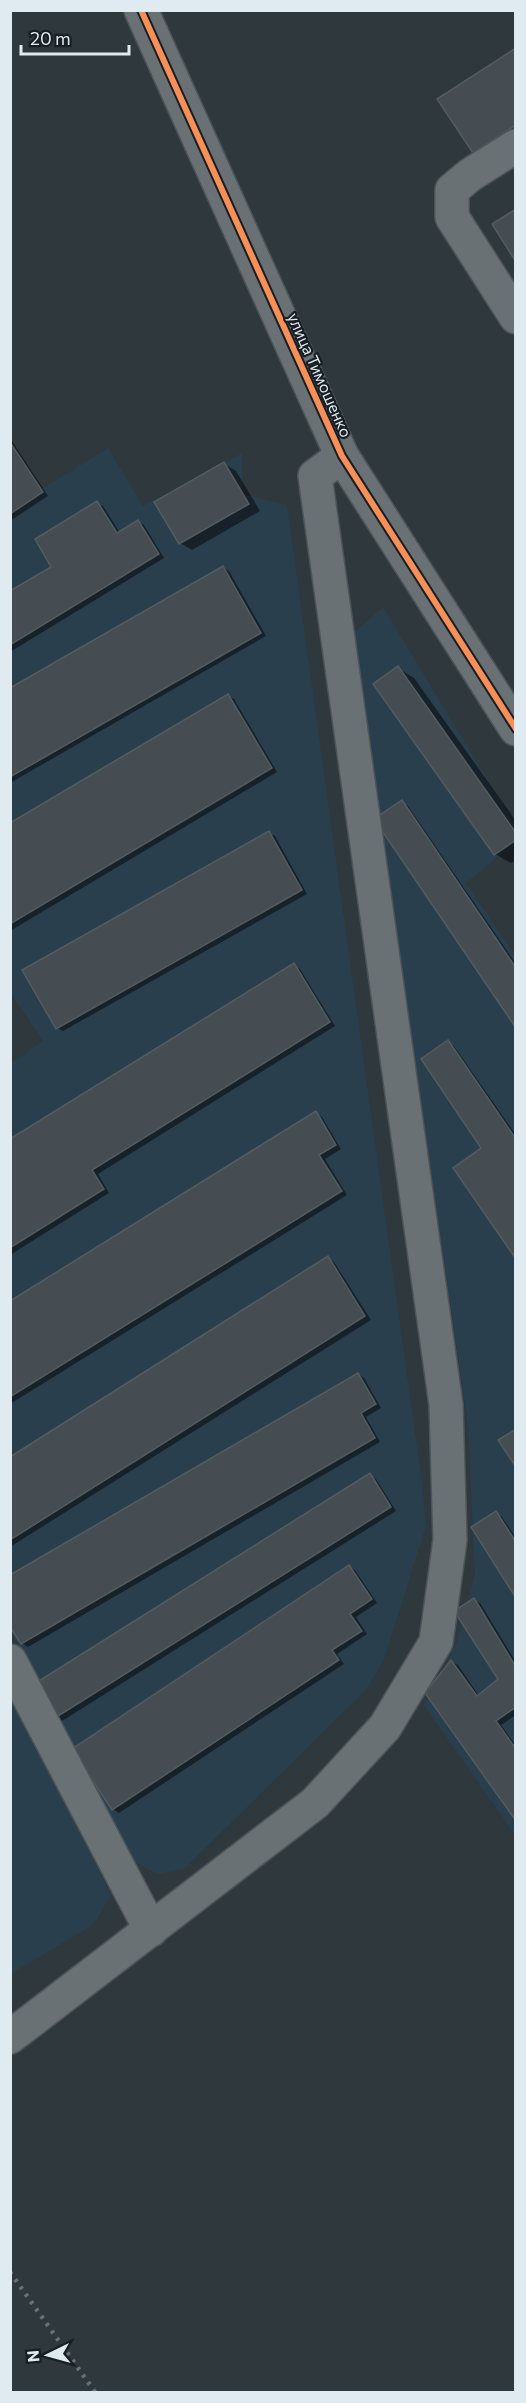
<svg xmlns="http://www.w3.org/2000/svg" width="526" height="2403" font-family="Commissioner,sans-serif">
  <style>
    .built { fill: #2a3f4d }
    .shadow { fill: #0007 }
    .building { fill: #454d52; stroke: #535c61; stroke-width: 1.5 }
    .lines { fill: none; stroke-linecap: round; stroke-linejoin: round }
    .minor-casing { stroke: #4c5459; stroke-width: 36 }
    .minor { stroke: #6a7175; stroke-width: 33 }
    .rail { stroke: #6a7074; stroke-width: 4.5; stroke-dasharray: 3 6; stroke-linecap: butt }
    .cycleway-casing { stroke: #181f24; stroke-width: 10 }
    .cycleway { stroke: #f78f57; stroke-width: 6 }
    .labels { text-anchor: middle; stroke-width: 4.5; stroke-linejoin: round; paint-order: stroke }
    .street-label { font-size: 16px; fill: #e0eaf1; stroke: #181f24 }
  </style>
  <rect width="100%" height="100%" fill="#2e383d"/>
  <g class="built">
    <polygon points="10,448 37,492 108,448 143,506 242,453 242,494 287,505 423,1490 426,1526 384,1660 366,1690 184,1869 157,1874 132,1860 11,1631 11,1063 43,1041 11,993"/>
    <polygon points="383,607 515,825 515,843 466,883 515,956 515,1835 424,1705 456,1645 475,1575 468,1424 353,633"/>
    <polygon points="10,1696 111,1895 94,1924 11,1974"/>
  </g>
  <g class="shadow">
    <polygon points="516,50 516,150 495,164 474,152"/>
    <polygon points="10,438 48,496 10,521"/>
    <polygon points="224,464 236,471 260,511 192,550 180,543"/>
    <polygon points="97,503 103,506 120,533 138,522 144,525 164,558 10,652 10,593 53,567"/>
    <polygon points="223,567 229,571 266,636 10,783 10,689"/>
    <polygon points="398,668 414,678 516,821 516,860 511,863 495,854"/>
    <polygon points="228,696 234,699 277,772 10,931 10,825"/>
    <polygon points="402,802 408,806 516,964 516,1025"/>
    <polygon points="269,833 275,836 307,894 63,1031 57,1028"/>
    <polygon points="294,965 300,969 335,1026 98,1174 109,1193 10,1255 10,1141"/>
    <polygon points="448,1042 454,1046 516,1135 516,1256"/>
    <polygon points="316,1113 322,1117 341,1149 325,1159 347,1195 10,1404 10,1303"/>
    <polygon points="328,1258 334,1262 371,1320 10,1547 10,1459"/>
    <polygon points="358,1374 364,1378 381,1408 366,1417 380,1442 28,1647 22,1643"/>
    <polygon points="370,1475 376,1479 396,1511 62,1721 56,1717"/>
    <polygon points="496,1513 502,1517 516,1538 516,1595"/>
    <polygon points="349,1567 355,1570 377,1603 356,1617 367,1634 337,1654 344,1664 119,1813 113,1809 74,1750"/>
    <polygon points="474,1600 480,1603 516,1662 516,1715 501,1725 516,1746 516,1819 452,1662 458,1665 479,1696 500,1680"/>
  </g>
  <g class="building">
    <polygon points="516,48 516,125 473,153 437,99"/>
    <polygon points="516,209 516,262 492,224"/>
    <polygon points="10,442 43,492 10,514"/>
    <polygon points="224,462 249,504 179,544 154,502"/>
    <polygon points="97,501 117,533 138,520 159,554 10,645 10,591 51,567 35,539"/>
    <polygon points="223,566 261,633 10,777 10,688"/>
    <polygon points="398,666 516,833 516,840 494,855 373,684"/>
    <polygon points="228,694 272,768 10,924 10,823"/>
    <polygon points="402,800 516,968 516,1028 374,819"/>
    <polygon points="269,831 302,890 56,1029 22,970"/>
    <polygon points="294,963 330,1022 92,1170 104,1189 10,1248 10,1139"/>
    <polygon points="448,1040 516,1139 516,1259 453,1168 481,1148 421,1059"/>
    <polygon points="316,1111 336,1145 319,1155 342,1191 10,1397 10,1301"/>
    <polygon points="328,1256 365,1316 10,1540 10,1457"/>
    <polygon points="358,1373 376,1404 361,1413 375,1438 21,1644 10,1627 10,1575"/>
    <polygon points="516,1429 516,1467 498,1440"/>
    <polygon points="370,1473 391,1507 55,1718 34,1684"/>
    <polygon points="496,1511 516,1542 516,1598 471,1527"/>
    <polygon points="349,1565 372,1599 350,1614 362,1631 332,1650 339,1660 112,1810 72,1749"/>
    <polygon points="474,1598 516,1667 516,1707 496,1721 516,1749 516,1821 425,1693 451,1660 477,1696 498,1679 454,1611"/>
  </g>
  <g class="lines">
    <g class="minor-casing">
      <g id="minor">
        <polyline points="141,10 342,456 516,729"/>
        <polyline points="516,146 470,175 452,190 452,217 516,317"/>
        <polyline points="10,1661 151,1930"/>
        <polyline points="10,2037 315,1803 385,1727 436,1642 450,1540 446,1405 315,476 342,456"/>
      </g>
    </g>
    <use href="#minor" class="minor"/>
    <polyline class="rail" points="10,2272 95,2392"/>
    <g class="cycleway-casing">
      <polyline id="cycleway" points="141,10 342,456 516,729"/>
    </g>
    <use href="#cycleway" class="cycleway"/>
  </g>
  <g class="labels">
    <g class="street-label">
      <text transform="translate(320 375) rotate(66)" y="6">улица Тимошенко</text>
    </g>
  </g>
  <rect width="526" height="2403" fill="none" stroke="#e0eaf1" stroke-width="24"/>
  <g transform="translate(48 2355) rotate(265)" stroke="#181f24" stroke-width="4.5" paint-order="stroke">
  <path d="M0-4.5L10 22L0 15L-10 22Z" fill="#e0eaf1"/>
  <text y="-9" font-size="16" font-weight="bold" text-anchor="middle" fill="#e0eaf1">N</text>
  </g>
  <path d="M21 45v9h108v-9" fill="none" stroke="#e0eaf1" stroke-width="3"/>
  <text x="30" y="45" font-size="18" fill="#e0eaf1" stroke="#181f24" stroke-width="4.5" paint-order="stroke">20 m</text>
</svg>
